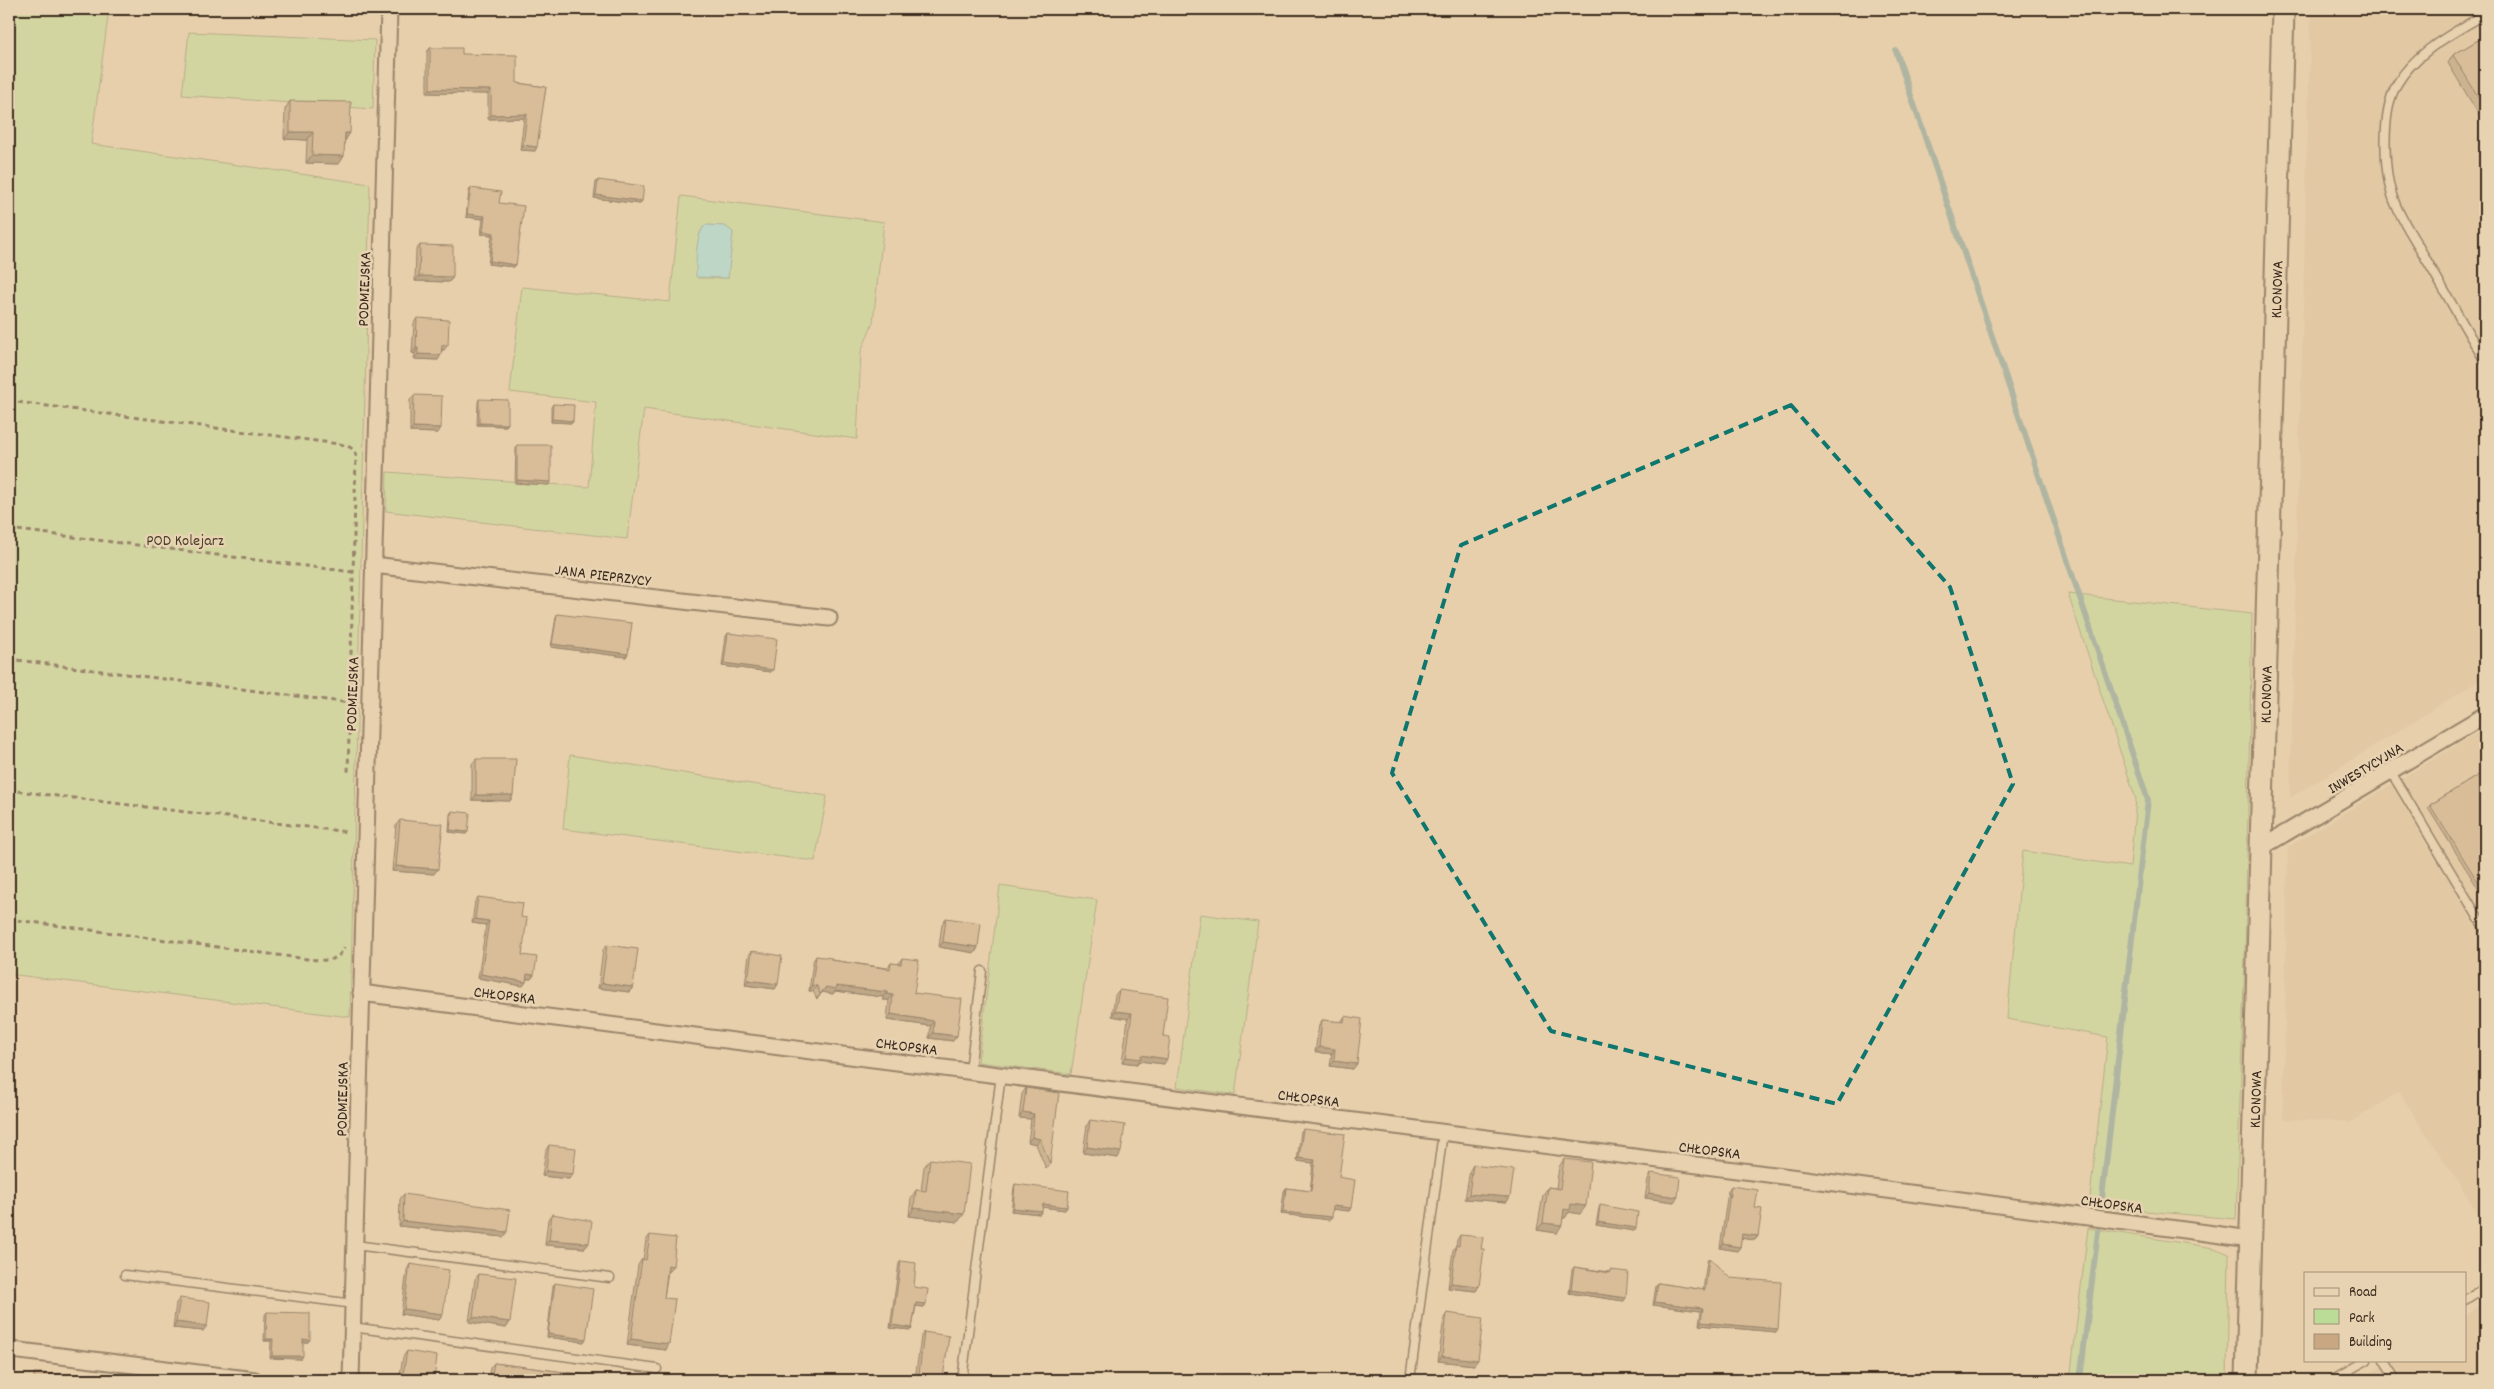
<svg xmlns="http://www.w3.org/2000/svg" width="2494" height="1389" font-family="Dekko,sans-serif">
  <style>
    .built { fill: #dbc09c }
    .green { fill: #badc96; stroke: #7a835a; fill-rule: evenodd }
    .water { fill: #8ddee6; stroke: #6c9696 }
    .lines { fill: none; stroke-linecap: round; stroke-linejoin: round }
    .stream { stroke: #6c9696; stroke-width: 6 }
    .lane-casing { stroke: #3b2a1e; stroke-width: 11 }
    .street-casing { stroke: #3b2a1e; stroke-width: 19 }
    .secondary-casing { stroke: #3b2a1e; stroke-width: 25 }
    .path { stroke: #3b2a1e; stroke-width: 3; stroke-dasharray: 5 4; stroke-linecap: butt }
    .lane { stroke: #e7d2b1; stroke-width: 8 }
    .street { stroke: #e7d2b1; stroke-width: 15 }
    .secondary { stroke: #e7d2b1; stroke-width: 21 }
    .wall { fill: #ac9070; stroke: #3b2a1e }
    .shaded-wall { fill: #8c755b; stroke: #3b2a1e }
    .building { fill: #c8a782; stroke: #3b2a1e }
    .marked { fill: none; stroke: #0f766e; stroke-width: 4; stroke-dasharray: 10 6; stroke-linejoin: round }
    .labels { text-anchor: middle; stroke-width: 5; stroke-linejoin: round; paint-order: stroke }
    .street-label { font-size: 16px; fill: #3b2a1e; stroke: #e7d2b1 }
    .park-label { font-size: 16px; fill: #483c2a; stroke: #e7d2b1 }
  </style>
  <rect width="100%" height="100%" fill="#e7cfac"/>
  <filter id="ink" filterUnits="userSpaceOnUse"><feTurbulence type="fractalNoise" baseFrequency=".02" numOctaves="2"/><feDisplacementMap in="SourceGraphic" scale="10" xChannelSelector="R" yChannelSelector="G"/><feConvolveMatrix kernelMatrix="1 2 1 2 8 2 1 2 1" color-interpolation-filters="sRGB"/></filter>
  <g filter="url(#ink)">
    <g class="built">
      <polygon points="2311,9 2485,9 2485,677 2290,798"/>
      <polygon points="2485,728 2485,1224 2399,1092 2351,1122 2283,1119 2288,847"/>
      <polygon points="2485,1303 2485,1380 2360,1380 2392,1360 2465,1360 2465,1316"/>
    </g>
    <g class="green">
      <polygon points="9,9 109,9 91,144 370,184 350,1017 9,974"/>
      <polygon points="189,32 375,40 373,109 182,95"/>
      <path d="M681,196L884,222L873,322L861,352L857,439L644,409L627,539L386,511L387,472L589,487L596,402L510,392L522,287L670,302ZM705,225L725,226L733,232L728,278H698C697,262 694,237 705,225Z"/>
      <polygon points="2068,594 2252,614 2245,955 2236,1219 2089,1206 2108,1037 2007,1019 2023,851 2130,867 2136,799"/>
      <polygon points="570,755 827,796 815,861 563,829"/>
      <polygon points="1000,886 1097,900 1071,1074 978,1062"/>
      <polygon points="1200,914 1258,922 1235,1095 1177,1087"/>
      <polygon points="2088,1228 2214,1248 2229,1254 2227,1380 2070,1380"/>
    </g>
    <path class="water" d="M705,225L725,226L733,232L728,278L696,277C696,263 695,236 705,225Z"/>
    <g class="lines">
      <g class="stream">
        <polyline points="1896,51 2148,800 2101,1207"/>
        <polyline points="2080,1380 2098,1231"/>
      </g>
      <g class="lane-casing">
        <g id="lane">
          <path d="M2485,14C2454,33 2416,51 2397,84C2381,111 2383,175 2395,203C2403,223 2416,241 2426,259C2446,293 2465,328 2485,361"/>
          <polyline points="2391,772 2485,929"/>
          <polyline points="970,1071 982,971"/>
          <polyline points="355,1245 610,1278"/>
          <polyline points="125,1275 354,1304"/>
          <polyline points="2465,1300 2485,1287"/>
          <polyline points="352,1327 657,1369"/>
          <polyline points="2384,1360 2397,1380"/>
          <polyline points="962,1380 1001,1075"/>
          <polyline points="1410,1380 1443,1132"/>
          <polyline points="2331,1380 2367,1360"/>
        </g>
      </g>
      <g class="street-casing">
        <g id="street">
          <polyline points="373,565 829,618"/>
          <polyline points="2262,847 2485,715"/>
          <polyline points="361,993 1798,1178 2251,1239"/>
          <polyline points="12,1350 255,1380"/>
          <polyline points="351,1380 389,9"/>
        </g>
      </g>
      <g class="secondary-casing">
        <g id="secondary">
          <path id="s1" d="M2247,1380L2283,9"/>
        </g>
      </g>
      <g class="path">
        <path d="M9,401L339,444C348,446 354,447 356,456L348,773"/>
        <polyline points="9,529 353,572"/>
        <polyline points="9,659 350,703"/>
        <polyline points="9,790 348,832"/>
        <path d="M9,919L307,959C322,960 338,964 344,947"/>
      </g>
      <use href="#lane" class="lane"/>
      <use href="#street" class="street"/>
      <use href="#secondary" class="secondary"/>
    </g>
    <g class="wall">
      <polygon points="2485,36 2485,125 2448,63 2453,55"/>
      <polygon points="430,48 462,54 517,83 546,87 535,151 520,150 524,118 488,119 488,94 427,93 427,52"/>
      <polygon points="290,101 344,156 339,164 306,163 307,140 284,139 285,109"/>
      <polygon points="598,180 640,204 594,198 596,182"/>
      <polygon points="471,188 499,203 516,265 514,267 488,264 492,235 481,234 483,219 466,217 469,191"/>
      <polygon points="420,245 453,277 449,282 415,281 416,250"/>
      <polygon points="417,318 444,350 442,350 438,360 414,359 415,354 412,353 414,323"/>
      <polygon points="414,395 438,433 410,432 410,400"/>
      <polygon points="479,399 506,426 477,425 478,402"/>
      <polygon points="553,404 573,421 572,423 551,422 551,407"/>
      <polygon points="517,445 551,482 549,485 515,483 516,447"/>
      <polygon points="557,614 628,654 626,657 551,647 556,617"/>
      <polygon points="728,633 771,672 722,666 726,636"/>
      <polygon points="476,759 513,795 510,801 472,800 472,764"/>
      <polygon points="2485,771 2485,895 2483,896 2428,808 2430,805"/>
      <polygon points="452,811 466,834 449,832 450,814"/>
      <polygon points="400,820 434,874 392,871 396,825"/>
      <polygon points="478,897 521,917 522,955 534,975 531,979 526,979 526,982 523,986 478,978 486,925 472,923 475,901"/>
      <polygon points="946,918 978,947 975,953 939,947 942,924"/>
      <polygon points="607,945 633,987 629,992 598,988 603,950"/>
      <polygon points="752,951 778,984 775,989 745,985 749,955"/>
      <polygon points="816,956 831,960 887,968 891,963 898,964 902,958 914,993 953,1041 929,1038 931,1026 887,1020 889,1000 883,1000 883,997 835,991 833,994 822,992 817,999 813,991 809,991 813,961"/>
      <polygon points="1119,990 1163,1036 1164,1064 1139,1061 1137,1064 1122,1062 1128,1019 1112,1016 1115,995"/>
      <polygon points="1345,1016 1353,1069 1330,1066 1332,1054 1315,1052 1319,1025 1322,1020 1341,1022"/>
      <polygon points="1026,1088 1050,1164 1046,1169 1036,1144 1028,1142 1031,1119 1019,1118 1022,1094"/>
      <polygon points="1090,1120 1118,1158 1083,1153 1087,1125"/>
      <polygon points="1303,1129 1339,1177 1351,1208 1349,1211 1333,1209 1330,1220 1281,1214 1284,1191 1286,1188 1310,1191 1313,1163 1297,1161 1301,1131"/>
      <polygon points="549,1145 569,1179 542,1176 546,1150"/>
      <polygon points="930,1159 958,1222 909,1216 911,1198 916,1190 921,1191 924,1167"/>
      <polygon points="1564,1159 1580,1214 1569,1212 1565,1218 1563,1218 1557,1233 1537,1230 1543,1195 1548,1187 1556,1188 1559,1167"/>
      <polygon points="1473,1165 1507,1202 1465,1199 1470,1170"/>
      <polygon points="1651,1173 1674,1202 1645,1198 1648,1179"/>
      <polygon points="1015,1184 1067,1207 1065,1210 1042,1207 1040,1214 1011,1211 1014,1187"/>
      <polygon points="1731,1186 1755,1208 1758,1236 1755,1240 1741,1238 1740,1247 1737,1251 1720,1248 1728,1191"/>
      <polygon points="404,1194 503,1237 399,1226 400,1199"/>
      <polygon points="1600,1205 1634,1231 1596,1225 1599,1208"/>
      <polygon points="552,1214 589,1243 585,1248 545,1245 548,1219"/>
      <polygon points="650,1235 669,1271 668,1271 664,1298 666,1350 627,1345 638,1265 642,1259 643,1260 646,1240"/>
      <polygon points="1460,1235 1481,1249 1479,1286 1476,1291 1448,1288 1453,1250 1456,1245 1457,1240"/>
      <polygon points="1709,1258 1776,1332 1699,1325 1701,1311 1653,1305 1656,1286 1658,1283 1703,1290 1707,1261"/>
      <polygon points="901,1261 914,1287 926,1304 924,1307 916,1306 912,1328 911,1330 890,1328 899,1263"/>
      <polygon points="410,1264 443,1314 439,1320 401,1314 407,1270"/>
      <polygon points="1574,1267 1609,1272 1611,1270 1624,1301 1569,1293 1572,1270"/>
      <polygon points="479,1274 510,1322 506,1328 469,1322 475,1279"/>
      <polygon points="555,1283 584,1342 547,1337 553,1286"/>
      <polygon points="180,1298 203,1331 173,1328 176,1303"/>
      <polygon points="267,1312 308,1342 303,1342 301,1359 270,1358 271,1341 264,1341 265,1315"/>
      <polygon points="1447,1313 1474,1365 1438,1361 1444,1318"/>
      <polygon points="924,1332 943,1378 942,1380 921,1380 915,1379 921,1337"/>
      <polygon points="407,1351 434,1380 399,1380 403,1357"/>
      <polygon points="494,1363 626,1380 488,1380 490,1368"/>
    </g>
    <g class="shaded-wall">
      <polygon points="430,89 491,90 488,94 427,93"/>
      <polygon points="527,114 524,118 488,119 491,115"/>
      <polygon points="290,132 313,132 307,140 284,139"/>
      <polygon points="345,133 350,133 345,141"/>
      <polygon points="523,145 537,147 535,151 520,150"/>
      <polygon points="312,155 344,156 339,164 306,163"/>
      <polygon points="596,195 642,201 640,204 594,198"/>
      <polygon points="467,214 485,216 483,219 466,217"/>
      <polygon points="483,231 494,233 492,235 481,234"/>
      <polygon points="490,261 516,265 514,267 488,264"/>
      <polygon points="419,276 453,277 449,282 415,281"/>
      <polygon points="442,345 448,345 444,350 438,350"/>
      <polygon points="416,348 418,348 415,354 412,353"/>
      <polygon points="418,354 441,355 438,360 414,359"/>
      <polygon points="552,419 573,421 572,423 551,422"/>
      <polygon points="479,423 508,424 506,426 477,425"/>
      <polygon points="413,427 441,428 438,433 410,432"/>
      <polygon points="517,480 551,482 549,485 515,483"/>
      <polygon points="552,644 628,654 626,657 551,647"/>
      <polygon points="724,663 773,670 771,672 722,666"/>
      <polygon points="476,795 513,795 510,801 472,800"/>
      <polygon points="450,830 468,832 466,834 449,832"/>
      <polygon points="396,866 438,869 434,874 392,871"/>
      <polygon points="475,919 489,921 486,925 472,923"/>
      <polygon points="943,942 978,947 975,953 939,947"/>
      <polygon points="481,974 526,982 523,986 478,978"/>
      <polygon points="527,974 534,975 531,979 524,978"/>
      <polygon points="748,980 778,984 775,989 745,985"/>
      <polygon points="602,983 633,987 629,992 598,988"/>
      <polygon points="812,985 817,986 813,991 809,991"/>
      <polygon points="837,986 887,992 883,997 835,991 833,994 822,992 817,999 826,987"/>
      <polygon points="887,994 893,995 889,1000 883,1000"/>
      <polygon points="1115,1011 1132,1013 1128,1019 1112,1016"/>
      <polygon points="891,1014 934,1021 931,1026 887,1020"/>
      <polygon points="933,1033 957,1036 953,1041 929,1038"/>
      <polygon points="1319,1047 1335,1049 1332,1054 1315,1052"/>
      <polygon points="1141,1055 1167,1059 1164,1064 1139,1061 1137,1064 1122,1062 1126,1057"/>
      <polygon points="1334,1061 1357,1064 1353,1069 1330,1066"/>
      <polygon points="1023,1112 1034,1114 1031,1119 1019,1118"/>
      <polygon points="1032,1137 1040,1139 1036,1144 1028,1142"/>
      <polygon points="1087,1147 1121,1152 1118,1158 1083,1153"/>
      <polygon points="1299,1158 1315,1160 1313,1163 1297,1161"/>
      <polygon points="546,1171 573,1174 569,1179 542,1176"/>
      <polygon points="1649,1193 1678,1197 1674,1202 1645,1198"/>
      <polygon points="1469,1194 1510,1197 1507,1202 1465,1199"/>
      <polygon points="1043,1204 1067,1207 1065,1210 1041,1207"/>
      <polygon points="1571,1204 1586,1206 1580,1214 1569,1212 1565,1218 1559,1217 1564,1209"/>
      <polygon points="1333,1206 1351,1208 1349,1211 1331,1209"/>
      <polygon points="914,1208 964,1214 958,1222 909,1216"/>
      <polygon points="1013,1208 1042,1211 1040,1214 1011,1211"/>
      <polygon points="1283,1212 1332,1217 1330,1220 1281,1214"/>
      <polygon points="403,1221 507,1232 503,1237 399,1226"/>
      <polygon points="1598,1222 1636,1228 1634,1231 1596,1225"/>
      <polygon points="1543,1223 1562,1225 1557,1233 1537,1230"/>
      <polygon points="1742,1234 1758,1236 1755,1240 1739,1238"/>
      <polygon points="549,1240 589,1243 585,1248 545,1245"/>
      <polygon points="1723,1244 1740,1247 1737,1251 1720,1248"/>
      <polygon points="668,1265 673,1266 669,1271 665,1270"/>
      <polygon points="1451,1283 1479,1286 1476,1291 1448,1288"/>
      <polygon points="1571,1290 1626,1298 1624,1301 1569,1293"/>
      <polygon points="1655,1302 1703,1308 1701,1311 1653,1305"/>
      <polygon points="916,1303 926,1304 924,1307 914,1306"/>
      <polygon points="404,1309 443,1314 439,1320 401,1314"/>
      <polygon points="473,1317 510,1322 506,1328 469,1322"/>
      <polygon points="176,1322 207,1326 203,1331 173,1328"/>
      <polygon points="1701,1322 1778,1329 1776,1332 1699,1325"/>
      <polygon points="892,1325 912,1328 911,1330 890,1328"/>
      <polygon points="548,1334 586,1339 584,1342 547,1337"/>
      <polygon points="266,1339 273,1339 271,1341 264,1341"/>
      <polygon points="303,1339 310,1340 308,1342 302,1342"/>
      <polygon points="631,1339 669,1344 666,1350 627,1345"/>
      <polygon points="272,1356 303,1356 301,1359 270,1358"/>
      <polygon points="1442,1356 1478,1360 1474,1365 1438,1361"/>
      <polygon points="919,1374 943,1378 942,1380 921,1380 915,1379"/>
    </g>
    <g class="building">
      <polygon points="2485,36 2485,108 2453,55"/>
      <polygon points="430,48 462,48 462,54 517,55 517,83 546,87 537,147 523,145 527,114 491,115 491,90 430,89"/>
      <polygon points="290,101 351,102 350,133 345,133 344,156 312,155 313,132 290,132"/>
      <polygon points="598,180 644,186 642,201 596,195"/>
      <polygon points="471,188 501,192 499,203 524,206 516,265 490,261 494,233 483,231 485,216 467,214"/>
      <polygon points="420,245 453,246 453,277 419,276"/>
      <polygon points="417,318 449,320 448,345 442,345 441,355 418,354 418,348 416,348"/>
      <polygon points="414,395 442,396 441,428 413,427"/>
      <polygon points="479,399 508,400 508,424 479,423"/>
      <polygon points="553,404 574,405 573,421 552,419"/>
      <polygon points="517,445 551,445 551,482 517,480"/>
      <polygon points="557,614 632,623 628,654 552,644"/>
      <polygon points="728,633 777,639 773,670 724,663"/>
      <polygon points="476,759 516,759 513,795 476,795"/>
      <polygon points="2485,771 2485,893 2430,805"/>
      <polygon points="452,811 470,813 468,832 450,830"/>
      <polygon points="400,820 443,824 438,869 396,866"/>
      <polygon points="478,897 523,903 521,917 527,918 522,955 537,957 534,975 527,974 526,982 481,974 489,921 475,919"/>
      <polygon points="946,918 981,923 978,947 943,942"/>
      <polygon points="607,945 638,949 633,987 602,983"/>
      <polygon points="752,951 782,956 778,984 748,980"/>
      <polygon points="816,956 832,958 831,960 890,969 891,963 901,964 902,958 919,960 914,993 962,999 957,1036 933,1033 934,1021 891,1014 893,995 887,994 887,992 837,986 836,989 826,987 820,994 817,986 812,985"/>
      <polygon points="1119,990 1168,997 1163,1036 1170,1037 1167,1059 1141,1055 1141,1059 1126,1057 1132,1013 1115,1011"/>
      <polygon points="1345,1016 1362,1019 1357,1064 1334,1061 1335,1049 1319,1047 1322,1020 1344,1022"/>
      <polygon points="1026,1088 1059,1093 1050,1164 1040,1139 1032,1137 1034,1114 1023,1112"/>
      <polygon points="1090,1120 1125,1125 1121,1152 1087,1147"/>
      <polygon points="1303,1129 1345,1134 1339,1177 1355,1180 1351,1208 1333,1206 1332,1217 1283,1212 1286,1188 1311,1191 1315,1160 1299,1158"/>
      <polygon points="549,1145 576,1148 573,1174 546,1171"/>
      <polygon points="930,1159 970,1164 964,1214 914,1208 916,1190 926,1191"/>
      <polygon points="1564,1159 1591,1162 1586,1206 1571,1204 1570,1210 1564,1209 1562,1225 1543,1223 1548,1187 1560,1189"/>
      <polygon points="1473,1165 1514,1170 1510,1197 1469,1194"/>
      <polygon points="1651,1173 1680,1177 1678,1197 1649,1193"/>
      <polygon points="1015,1184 1069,1191 1067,1207 1043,1204 1042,1211 1013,1208"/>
      <polygon points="1731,1186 1758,1190 1755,1208 1762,1209 1758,1236 1742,1234 1740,1247 1723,1244"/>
      <polygon points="404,1194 510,1210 507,1232 403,1221"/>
      <polygon points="1600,1205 1638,1212 1636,1228 1598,1222"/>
      <polygon points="552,1214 592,1221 589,1243 549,1240"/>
      <polygon points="650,1235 676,1238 673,1266 668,1265 664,1298 675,1299 669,1344 631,1339 642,1259 646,1260"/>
      <polygon points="1460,1235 1483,1237 1481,1249 1484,1249 1479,1286 1451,1283 1456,1245 1459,1246"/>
      <polygon points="1709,1258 1730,1278 1781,1282 1778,1329 1701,1322 1703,1308 1655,1302 1658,1283 1705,1290"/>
      <polygon points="901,1261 916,1263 914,1287 928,1289 926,1304 916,1303 912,1328 892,1325"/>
      <polygon points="410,1264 449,1270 443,1314 404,1309"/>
      <polygon points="1574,1267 1610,1273 1611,1270 1628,1272 1626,1298 1571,1290"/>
      <polygon points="479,1274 516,1278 510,1322 473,1317"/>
      <polygon points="555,1283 593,1289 586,1339 548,1334"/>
      <polygon points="180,1298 210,1302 207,1326 176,1322"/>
      <polygon points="267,1312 310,1313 310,1340 303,1339 303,1356 272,1356 273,1339 266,1339"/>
      <polygon points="1447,1313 1483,1318 1478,1360 1442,1356"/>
      <polygon points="924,1332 949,1336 943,1378 919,1374"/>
      <polygon points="407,1351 437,1356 434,1380 402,1380"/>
      <polygon points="494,1363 626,1380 491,1380"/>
      <polygon points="34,1373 62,1374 62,1380 34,1380"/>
    </g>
  </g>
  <path d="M0 0H2494V1389H0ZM1791,405L1950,587L2013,784L1837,1104L1551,1031L1392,773L1461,545Z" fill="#e7cfac" fill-opacity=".55" fill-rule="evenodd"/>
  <path class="marked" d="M1791,405L1950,587L2013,784L1837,1104L1551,1031L1392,773L1461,545Z"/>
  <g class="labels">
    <g class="street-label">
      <text transform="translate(363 289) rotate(-88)" y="6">PODMIEJSKA</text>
      <text dy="6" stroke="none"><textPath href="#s1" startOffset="1091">KLONOWA</textPath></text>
      <text transform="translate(603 574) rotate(7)" y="6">JANA PIEPRZYCY</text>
      <text transform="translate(351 694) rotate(-88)" y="6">PODMIEJSKA</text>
      <text dy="6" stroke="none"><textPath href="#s1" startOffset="686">KLONOWA</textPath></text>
      <text transform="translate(2365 767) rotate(-31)" y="6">INWESTYCYJNA</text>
      <text transform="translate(505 994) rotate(7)" y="6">CHŁOPSKA</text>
      <text transform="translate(907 1045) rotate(7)" y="6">CHŁOPSKA</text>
      <text transform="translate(1309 1097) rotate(7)" y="6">CHŁOPSKA</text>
      <text transform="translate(341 1099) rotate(-89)" y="6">PODMIEJSKA</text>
      <text dy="6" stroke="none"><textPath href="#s1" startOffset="281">KLONOWA</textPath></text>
      <text transform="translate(1710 1149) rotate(7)" y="6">CHŁOPSKA</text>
      <text transform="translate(2112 1203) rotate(8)" y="6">CHŁOPSKA</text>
    </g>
    <g class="park-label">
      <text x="185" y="545">POD Kolejarz</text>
    </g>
  </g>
  <rect width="2494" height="1389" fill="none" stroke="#e7d2b1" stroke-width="30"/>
  <rect x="15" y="15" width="2464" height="1359" fill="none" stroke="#3b2a1e" stroke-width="2" filter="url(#ink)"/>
  <rect x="2304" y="1272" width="162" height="90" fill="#e7d2b1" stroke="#a28f76"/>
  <rect x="2314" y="1288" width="25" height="8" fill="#e7d2b1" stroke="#a28f76"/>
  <text x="2349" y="1296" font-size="15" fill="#3b2a1e">Road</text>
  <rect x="2314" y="1309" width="25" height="15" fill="#badc96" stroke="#a28f76"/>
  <text x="2349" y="1322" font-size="15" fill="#3b2a1e">Park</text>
  <rect x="2314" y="1334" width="25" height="15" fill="#c8a782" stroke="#a28f76"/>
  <text x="2349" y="1346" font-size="15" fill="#3b2a1e">Building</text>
</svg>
